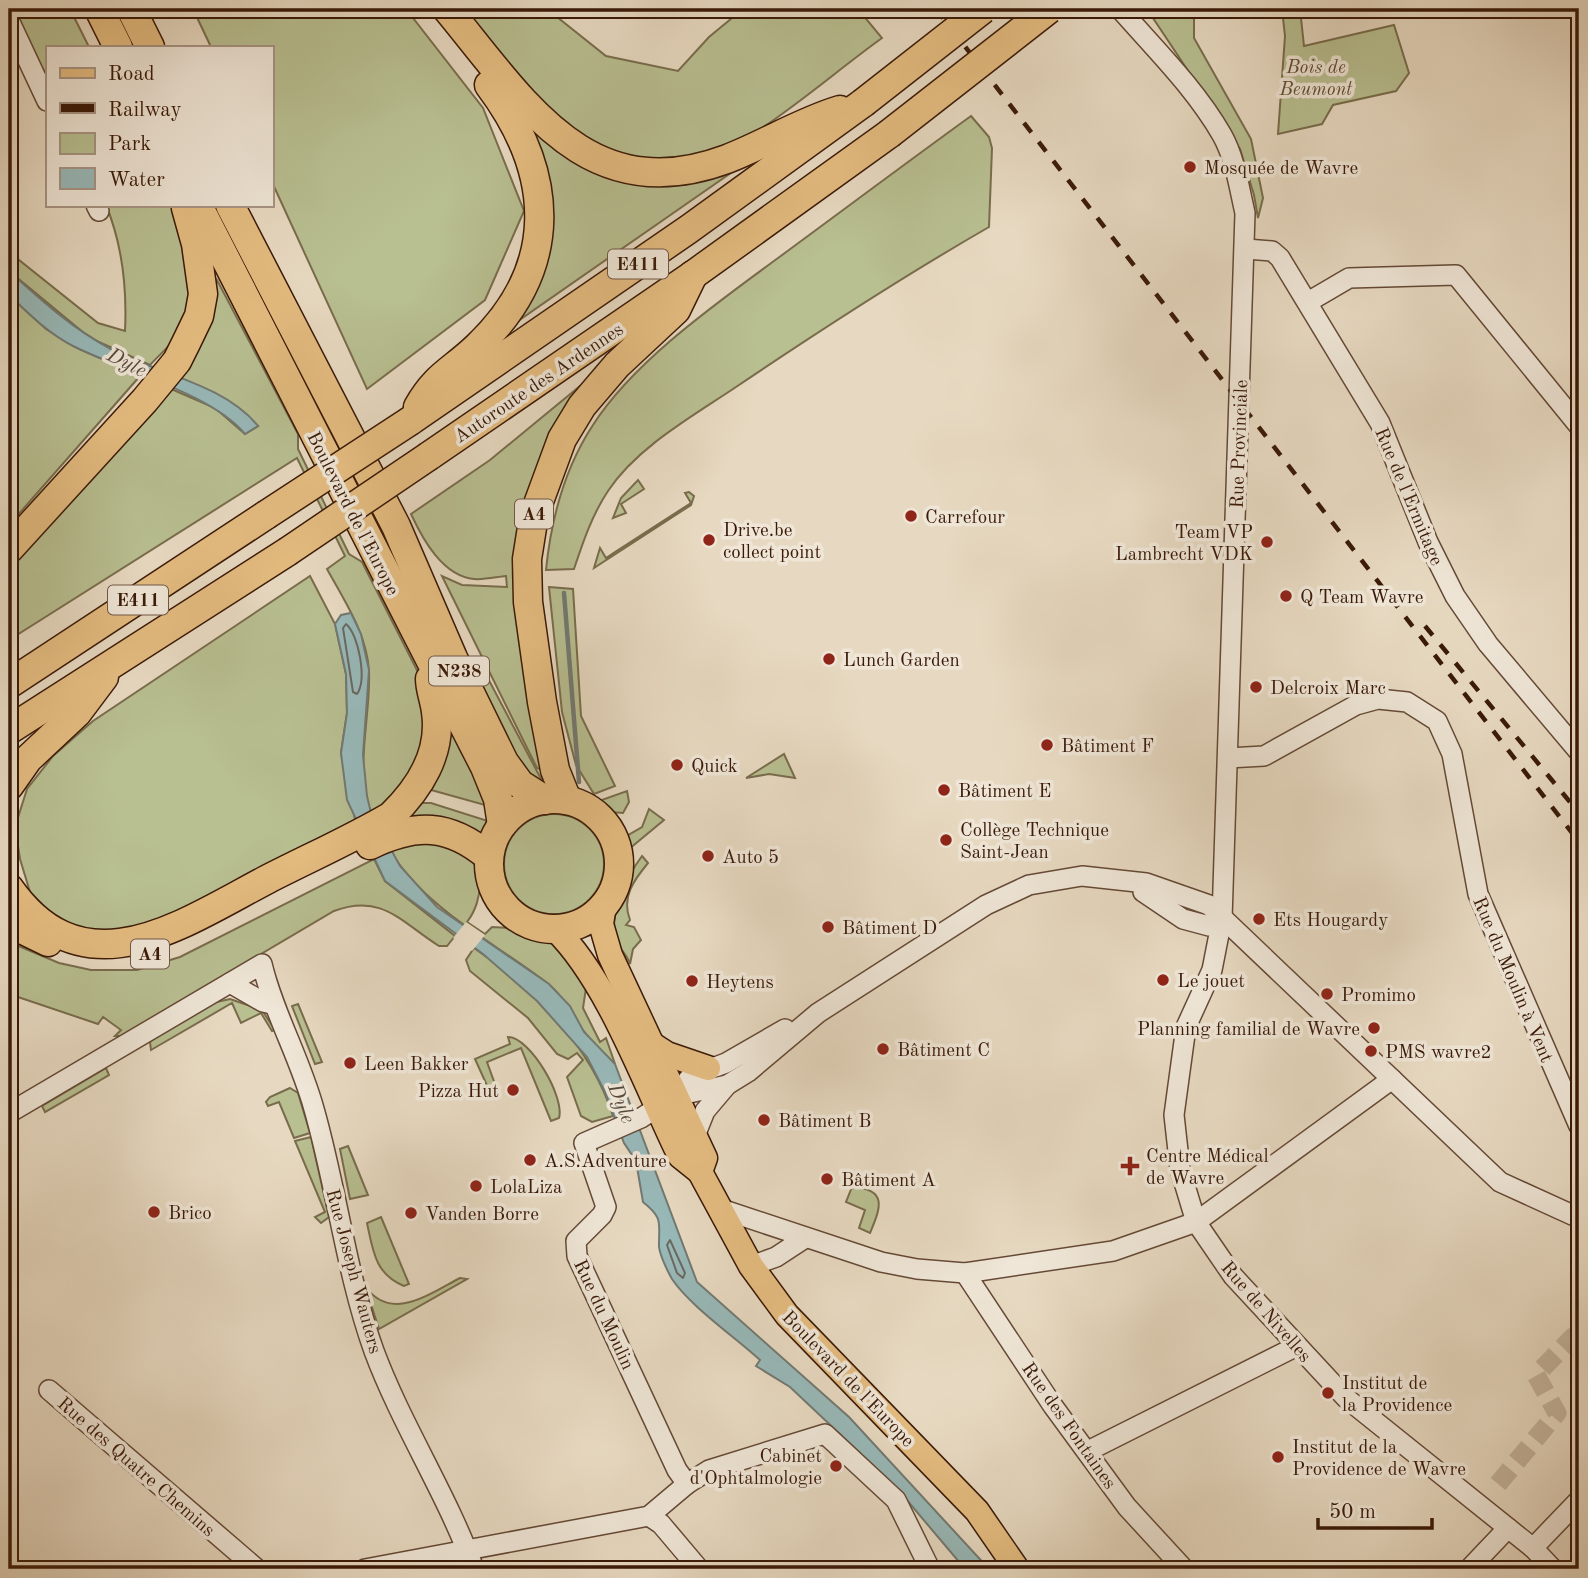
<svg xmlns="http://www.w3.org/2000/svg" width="1588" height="1578" font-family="'Old Standard TT',serif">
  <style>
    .green { fill: #b8bf91; stroke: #796c4c; stroke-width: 2 }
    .water { fill: #98b9b9; stroke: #727972; stroke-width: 2 }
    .pier { fill: #e7d9c1 }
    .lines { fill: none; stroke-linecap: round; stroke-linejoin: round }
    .shore { stroke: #696960; stroke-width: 2 }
    .stream { stroke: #727972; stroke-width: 4.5 }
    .minor-tunnel { stroke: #c4b39c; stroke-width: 19; stroke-dasharray: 19 10; stroke-linecap: butt }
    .minor-casing { stroke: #654936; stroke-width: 22 }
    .major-casing { stroke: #3a1907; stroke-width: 27 }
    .highway-casing { stroke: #3a1907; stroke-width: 31 }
    .minor { stroke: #efe6d7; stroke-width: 19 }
    .major { stroke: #e4bc80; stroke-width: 24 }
    .highway { stroke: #e4bc80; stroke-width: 28 }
    .rail { stroke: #3a1907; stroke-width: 4.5; stroke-dasharray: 12 12; stroke-linecap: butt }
    .highway-bridge-casing { stroke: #3a1907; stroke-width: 31; stroke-linecap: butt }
    .highway-bridge { stroke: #e4bc80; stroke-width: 28 }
    .poi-dot { fill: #8f2418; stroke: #efe6d7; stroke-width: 2.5 }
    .labels { text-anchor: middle; stroke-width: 7; stroke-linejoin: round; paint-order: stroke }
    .shield { fill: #efe6d7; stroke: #705645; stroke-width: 2 }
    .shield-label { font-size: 18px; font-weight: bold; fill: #3a1907 }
    .park-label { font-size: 19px; font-style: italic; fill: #604b30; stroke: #efe6d7 }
    .poi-label { font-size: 19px; fill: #3a1907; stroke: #efe6d7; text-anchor: start }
    .street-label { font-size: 19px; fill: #3a1907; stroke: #efe6d7 }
    .water-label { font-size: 21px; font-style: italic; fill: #56493c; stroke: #efe6d7 }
  </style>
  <rect width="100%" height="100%" fill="#e7d9c1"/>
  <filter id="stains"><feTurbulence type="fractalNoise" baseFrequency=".00286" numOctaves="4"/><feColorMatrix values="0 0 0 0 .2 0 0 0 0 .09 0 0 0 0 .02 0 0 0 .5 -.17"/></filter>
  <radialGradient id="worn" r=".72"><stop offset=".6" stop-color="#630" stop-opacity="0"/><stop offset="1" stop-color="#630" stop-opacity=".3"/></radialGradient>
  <g class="green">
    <polygon points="9,9 70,9 89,47 47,47 47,85 9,42"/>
    <polygon points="193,9 406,9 483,108 524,211 485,300 367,389 271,180 271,47 211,47"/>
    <path d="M460,9H547L606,56L678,71L709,37L743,9H858L882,38C839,69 798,105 753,134C691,173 604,166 551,114C518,82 490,43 460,9Z"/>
    <polygon points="1147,9 1194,9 1194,38 1251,139 1263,198 1258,218 1254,195 1240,149"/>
    <polygon points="1282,9 1300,9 1304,46 1394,25 1409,73 1396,91 1333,105 1322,124 1278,134 1285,36"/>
    <polygon points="523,115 560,149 738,168 505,330 540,270"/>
    <path d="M971,116L989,137L992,148L989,227C902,277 819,331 736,387C693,416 637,447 608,491C592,515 583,542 574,569L546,570C551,520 564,469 593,425C634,361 717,303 778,258C842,211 906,163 971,116Z"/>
    <path d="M106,205H171C187,245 204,298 176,337C169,347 158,356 150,365L90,338L9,271V252L98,323L125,331C127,289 122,244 106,205Z"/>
    <path d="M217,280L298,434V449L349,554L362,562L424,684L430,737L389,810C401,820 415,835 429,841C437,844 448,843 456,847C487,862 484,900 467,922L485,934L492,927L512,928L550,941L563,949L586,988L583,1008L600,1042L606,1038L615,1064C605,1055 590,1039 582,1029C571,1013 564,996 547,983C479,931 404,900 371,813C354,767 371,718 369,671C367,634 344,600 327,569L345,556L297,458L9,640V562L169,388L215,408L245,434L258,426L240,409L177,377L210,311Z"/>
    <polygon points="9,295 46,329 72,345 140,376 9,525"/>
    <path d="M580,386H583L537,466L542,770L537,768L442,576L462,585L507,587L506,576C496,577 484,580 474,579C443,576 423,540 411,514L490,460Z"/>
    <polygon points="638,480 644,489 621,504 626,513 613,518 621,498"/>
    <polygon points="689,492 694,496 691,505 594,568 600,548 606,558 615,552 691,503 685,493"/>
    <polygon points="310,576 335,624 346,674 347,713 341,753 356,824 171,919 112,935 81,930 53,916 30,892 20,859 15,827 27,789 53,756 93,721"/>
    <polygon points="549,587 573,589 581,716 615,786 594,794 576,765 562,712"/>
    <polygon points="483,669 540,777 549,787 531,779 480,697"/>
    <polygon points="442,713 492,807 424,788"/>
    <polygon points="784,754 795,778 769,774 746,778"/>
    <polygon points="627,791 629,802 623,813 610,812 596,802"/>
    <polygon points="420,803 431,803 491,822 482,838 401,821"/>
    <polygon points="649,809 664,820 629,849 625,837 642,827"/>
    <circle cx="554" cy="864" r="50"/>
    <path d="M642,856L648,863C634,880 621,897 630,920L626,925L634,927L641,940L633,949L630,964C627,954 619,949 616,940C608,916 627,876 642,856Z"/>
    <path d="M374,859L385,881L455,936L447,946H439C401,922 382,893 334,911L122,1036H115L121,1030L103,1017L98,1024L9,994V942L59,963L91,970H137L180,957Z"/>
    <path d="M474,948C534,989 591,1046 613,1116L592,1122L581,1116L567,1077L583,1060L577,1053L568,1059L557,1054L528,1018L470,971L466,960Z"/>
    <polygon points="230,999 262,1010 275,1030 272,1031 261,1013 241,1023 232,1003 151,1050 150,1042 154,1038 212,1003"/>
    <polygon points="298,1004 322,1062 315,1064 292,1006"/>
    <path d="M508,1037C530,1037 565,1097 559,1118L551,1121L521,1048L487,1062L496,1087L489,1090L475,1059L510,1044Z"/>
    <polygon points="106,1068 109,1075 45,1112 42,1106"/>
    <polygon points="290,1088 298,1093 310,1133 294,1138 279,1102 268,1106 266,1102 270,1097"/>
    <polygon points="311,1137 329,1217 321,1223 315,1217 325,1212 295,1141"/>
    <polygon points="348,1146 368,1195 350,1199 340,1149"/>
    <path d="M852,1187C889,1189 880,1209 870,1233L859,1228L865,1210L846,1202Z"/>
    <path d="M381,1217L409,1284L404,1286C375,1274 373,1251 367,1223Z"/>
    <path d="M460,1278L467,1279L379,1329L365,1286C391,1323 429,1294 460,1278Z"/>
  </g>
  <g class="water">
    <path d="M9,271C41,300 73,329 111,349C158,374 224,384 258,426L245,434C211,393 122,371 73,346C48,333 29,314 9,295Z"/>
    <path d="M351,613L361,634L369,670L363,755L367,796L371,813L400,866L437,907L549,984L570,1006L584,1032L615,1064L697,1282L849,1417L989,1569H965L895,1486L790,1387L756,1366L760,1360C735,1337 690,1306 672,1279C668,1272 658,1252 659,1244C659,1222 663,1218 643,1202L636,1161L624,1143L605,1092L587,1057L537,1001L483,954L385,881L347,800L341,753L347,713L346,674L335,624L341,615Z"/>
  </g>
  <polygon class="pier" points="466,922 485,935 472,951 453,938"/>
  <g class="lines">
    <g class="shore">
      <path d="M346,624C359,635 367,680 357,694L353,692L343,628Z"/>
      <polygon points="670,1240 685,1273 683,1278 677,1273 667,1245"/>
    </g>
    <polyline class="stream" points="564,593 579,782"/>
    <polyline class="minor-tunnel" points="1498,1484 1557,1413 1536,1375 1573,1337 1579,1342"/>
    <g class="minor-casing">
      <g id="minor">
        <path d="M1120,9C1155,49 1195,88 1222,135C1235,158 1239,187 1245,213L1222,919L1212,970L1186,1027L1174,1115L1180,1169L1196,1222L1233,1276L1346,1398L1533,1548L1553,1569"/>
        <polyline points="9,20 47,101"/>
        <polyline points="96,205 99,211"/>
        <polyline points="1246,249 1272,251 1280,258 1380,423 1428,542 1455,596 1488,644 1579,752"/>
        <polyline points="1308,302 1349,278 1456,275 1579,426"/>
        <polyline points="1228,758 1264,756 1356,705 1378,699 1407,702 1437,721 1452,754 1478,894 1579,1126"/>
        <polyline points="1143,892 1183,919 1209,926 1222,919"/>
        <polyline points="230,983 263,1002 272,1004"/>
        <polyline points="675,1096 691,1076 726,1063 785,1029"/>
        <path d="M9,1113L262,964C274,1014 300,1058 314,1109C337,1189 346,1273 374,1351C402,1426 447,1494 474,1569"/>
        <polyline points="695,1136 705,1111 727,1085"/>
        <polyline points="718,1208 881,1262 917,1269 965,1273 1113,1251 1196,1222 1392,1079"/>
        <polyline points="751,1266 776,1257 805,1238"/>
        <polyline points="965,1273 1053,1406 1127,1507 1184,1569"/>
        <polyline points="49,1390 257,1569"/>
        <polyline points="1088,1451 1297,1346"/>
        <polyline points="687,1484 677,1470 577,1256 576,1241 602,1215 606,1207 584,1143 641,1118 675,1096 727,1085 748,1072 818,1013 986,905 1029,885 1082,876 1146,883 1209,905 1500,1182 1579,1218"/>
        <polyline points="649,1516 661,1524 699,1569"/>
        <polyline points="1533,1548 1579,1500"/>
        <polyline points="365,1569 649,1516 687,1484 709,1470 825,1434 896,1500 930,1569"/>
        <polyline points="1469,1569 1508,1528"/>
      </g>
    </g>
    <g class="major-casing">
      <g id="major">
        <polyline points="604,905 601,924 610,955 705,1158 700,1172"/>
        <path d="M555,929C609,982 646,1087 680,1156L700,1172L751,1266L787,1315L977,1511L1017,1569"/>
        <polyline points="650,1043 667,1054 708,1068"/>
      </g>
    </g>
    <g class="highway-casing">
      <g id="highway">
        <polyline points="99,9 118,47"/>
        <polyline points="131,9 150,47"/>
        <path d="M447,9C524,102 588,211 727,159C766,144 800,122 840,110"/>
        <polyline points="198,205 485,767 498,799 502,825"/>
        <polyline points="230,205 396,526 453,658 504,762 520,784 545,800"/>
        <path d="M418,407C436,375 452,371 477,347C561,267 555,173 489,85"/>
        <polyline points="410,421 689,229 863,103"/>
        <polyline points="429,456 693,275 889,134"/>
        <polyline points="9,549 145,400 177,361 186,343 199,316 203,294 196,244 186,208"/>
        <polyline points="9,684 266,515"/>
        <polyline points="9,730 287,552"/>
        <polyline points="9,786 28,759 77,713 104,677"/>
        <circle cx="554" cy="864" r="65"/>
        <polyline points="567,800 555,770 542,702 528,602 527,559 534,515 562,439 582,406 617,365 676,310 693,275"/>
        <path d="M370,845C416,823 449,823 489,857"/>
        <path d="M9,888C84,995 182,924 268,879C309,858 352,839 391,816C419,789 442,753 436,712C435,701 430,690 430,679"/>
        <polyline points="9,923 48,942"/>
      </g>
    </g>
    <use href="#minor" class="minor"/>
    <use href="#major" class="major"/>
    <use href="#highway" class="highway"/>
    <g class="rail">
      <polyline points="936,9 1579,842"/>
      <polyline points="1425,626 1579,813"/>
    </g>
    <g class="highway-bridge-casing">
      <g id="highway-bridge">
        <polyline points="863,103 983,9"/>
        <polyline points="889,134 1049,9"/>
        <polyline points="266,515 410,421"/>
        <polyline points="287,552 429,456"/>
      </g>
    </g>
    <use href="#highway-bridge" class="highway-bridge"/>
  </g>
  <g class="poi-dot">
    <circle cx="1190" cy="167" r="7"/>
    <circle cx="911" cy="516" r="7"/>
    <circle cx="709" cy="540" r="7"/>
    <circle cx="1267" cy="542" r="7"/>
    <circle cx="1286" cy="596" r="7"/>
    <circle cx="829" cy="659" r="7"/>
    <circle cx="1256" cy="687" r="7"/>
    <circle cx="1047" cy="745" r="7"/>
    <circle cx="677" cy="765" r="7"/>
    <circle cx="944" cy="790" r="7"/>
    <circle cx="946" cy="840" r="7"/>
    <circle cx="708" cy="856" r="7"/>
    <circle cx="1259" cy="919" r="7"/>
    <circle cx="828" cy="927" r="7"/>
    <circle cx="1163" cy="980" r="7"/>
    <circle cx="692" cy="981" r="7"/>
    <circle cx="1327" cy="994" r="7"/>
    <circle cx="1374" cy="1028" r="7"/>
    <circle cx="883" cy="1049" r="7"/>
    <circle cx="1371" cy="1051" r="7"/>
    <circle cx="350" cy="1063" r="7"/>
    <circle cx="513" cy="1090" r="7"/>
    <circle cx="764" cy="1120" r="7"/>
    <circle cx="530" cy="1160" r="7"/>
    <path d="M1126.5 1155.5h7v7h7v7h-7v7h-7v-7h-7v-7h7z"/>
    <circle cx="827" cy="1179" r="7"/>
    <circle cx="476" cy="1186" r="7"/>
    <circle cx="154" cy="1212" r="7"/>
    <circle cx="411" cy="1213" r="7"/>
    <circle cx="1328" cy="1393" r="7"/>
    <circle cx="1278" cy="1457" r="7"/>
    <circle cx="836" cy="1466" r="7"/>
  </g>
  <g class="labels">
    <g class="shield">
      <rect x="608" y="249.5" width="60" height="29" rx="5"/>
      <rect x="515" y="499.5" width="38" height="29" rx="5"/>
      <rect x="108" y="585.5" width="60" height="29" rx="5"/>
      <rect x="429" y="656.5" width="60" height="29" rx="5"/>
      <rect x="131" y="939.5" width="38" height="29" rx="5"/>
    </g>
    <g class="shield-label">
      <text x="638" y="270">E411</text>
      <text x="534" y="520">A4</text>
      <text x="138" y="606">E411</text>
      <text x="459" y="677">N238</text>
      <text x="150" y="960">A4</text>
    </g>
    <g class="park-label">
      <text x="1316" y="73">Bois de<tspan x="1316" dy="22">Beumont</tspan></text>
    </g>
    <g class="poi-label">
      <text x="1204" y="174">Mosquée de Wavre</text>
      <text x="925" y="523">Carrefour</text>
      <text x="723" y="536">Drive.be<tspan x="723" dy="22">collect point</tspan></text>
      <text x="1253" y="538" text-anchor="end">Team VP<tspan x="1253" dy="22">Lambrecht VDK</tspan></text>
      <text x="1300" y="603">Q Team Wavre</text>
      <text x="843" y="666">Lunch Garden</text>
      <text x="1270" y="694">Delcroix Marc</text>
      <text x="1061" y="752">Bâtiment F</text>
      <text x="691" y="772">Quick</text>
      <text x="958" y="797">Bâtiment E</text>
      <text x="960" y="836">Collège Technique<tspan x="960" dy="22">Saint-Jean</tspan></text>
      <text x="722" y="863">Auto 5</text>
      <text x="1273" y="926">Ets Hougardy</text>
      <text x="842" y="934">Bâtiment D</text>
      <text x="1177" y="987">Le jouet</text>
      <text x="706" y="988">Heytens</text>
      <text x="1341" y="1001">Promimo</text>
      <text x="1360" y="1035" text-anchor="end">Planning familial de Wavre</text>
      <text x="897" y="1056">Bâtiment C</text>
      <text x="1385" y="1058">PMS wavre2</text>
      <text x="364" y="1070">Leen Bakker</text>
      <text x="499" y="1097" text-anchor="end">Pizza Hut</text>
      <text x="778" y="1127">Bâtiment B</text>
      <text x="1146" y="1162">Centre Médical<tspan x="1146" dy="22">de Wavre</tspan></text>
      <text x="544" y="1167">A.S.Adventure</text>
      <text x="841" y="1186">Bâtiment A</text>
      <text x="490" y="1193">LolaLiza</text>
      <text x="168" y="1219">Brico</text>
      <text x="425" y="1220">Vanden Borre</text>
      <text x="1342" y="1389">Institut de<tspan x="1342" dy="22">la Providence</tspan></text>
      <text x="1292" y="1453">Institut de la<tspan x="1292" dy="22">Providence de Wavre</tspan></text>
      <text x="822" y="1462" text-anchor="end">Cabinet<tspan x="822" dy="22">d'Ophtalmologie</tspan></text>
    </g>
    <g class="street-label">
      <text transform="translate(538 382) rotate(-34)" y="7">Autoroute des Ardennes</text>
      <text transform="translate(1238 444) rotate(-88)" y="7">Rue Provinciale</text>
      <text transform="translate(1410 496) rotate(67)" y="7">Rue de l'Ermitage</text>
      <text transform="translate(354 513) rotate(63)" y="7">Boulevard de l'Europe</text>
      <text transform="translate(1514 979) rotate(67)" y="7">Rue du Moulin à Vent</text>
      <text transform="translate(355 1271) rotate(75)" y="7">Rue Joseph Wauters</text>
      <text transform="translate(1267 1311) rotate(49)" y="7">Rue de Nivelles</text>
      <text transform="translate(605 1314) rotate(65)" y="7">Rue du Moulin</text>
      <text transform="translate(849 1378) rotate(46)" y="7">Boulevard de l'Europe</text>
      <text transform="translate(1070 1425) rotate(55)" y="7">Rue des Fontaines</text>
      <text transform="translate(137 1466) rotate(41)" y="7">Rue des Quatre Chemins</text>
    </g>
    <g class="water-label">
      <text transform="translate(127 362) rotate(27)" y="7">Dyle</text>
      <text transform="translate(622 1103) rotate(68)" y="7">Dyle</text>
    </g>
  </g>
  <rect width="1588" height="1578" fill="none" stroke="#e7d9c1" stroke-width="35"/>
  <rect x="10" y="10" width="1567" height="1557" fill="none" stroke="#3a1907" stroke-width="3.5"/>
  <rect x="18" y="18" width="1553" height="1543" fill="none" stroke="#3a1907" stroke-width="2"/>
  <rect x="46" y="46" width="228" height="161" fill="#efe6d7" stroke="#a79484" stroke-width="2"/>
  <rect x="60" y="68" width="35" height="10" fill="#e4bc80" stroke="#a79484" stroke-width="2"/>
  <text x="108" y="80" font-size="21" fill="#3a1907">Road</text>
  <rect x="60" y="103" width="35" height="10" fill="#3a1907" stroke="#a79484" stroke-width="2"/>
  <text x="108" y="116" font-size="21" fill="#3a1907">Railway</text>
  <rect x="60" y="133" width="35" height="21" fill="#b8bf91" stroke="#a79484" stroke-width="2"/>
  <text x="108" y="150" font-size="21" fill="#3a1907">Park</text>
  <rect x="60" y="168" width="35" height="21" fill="#98b9b9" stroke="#a79484" stroke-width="2"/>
  <text x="108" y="186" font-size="21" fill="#3a1907">Water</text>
  <path d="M1318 1518v10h114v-10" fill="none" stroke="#3a1907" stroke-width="3.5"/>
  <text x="1329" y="1518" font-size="21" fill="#3a1907" stroke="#efe6d7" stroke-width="5" paint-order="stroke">50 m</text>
  <rect width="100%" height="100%" filter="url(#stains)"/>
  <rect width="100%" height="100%" fill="url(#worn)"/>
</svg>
